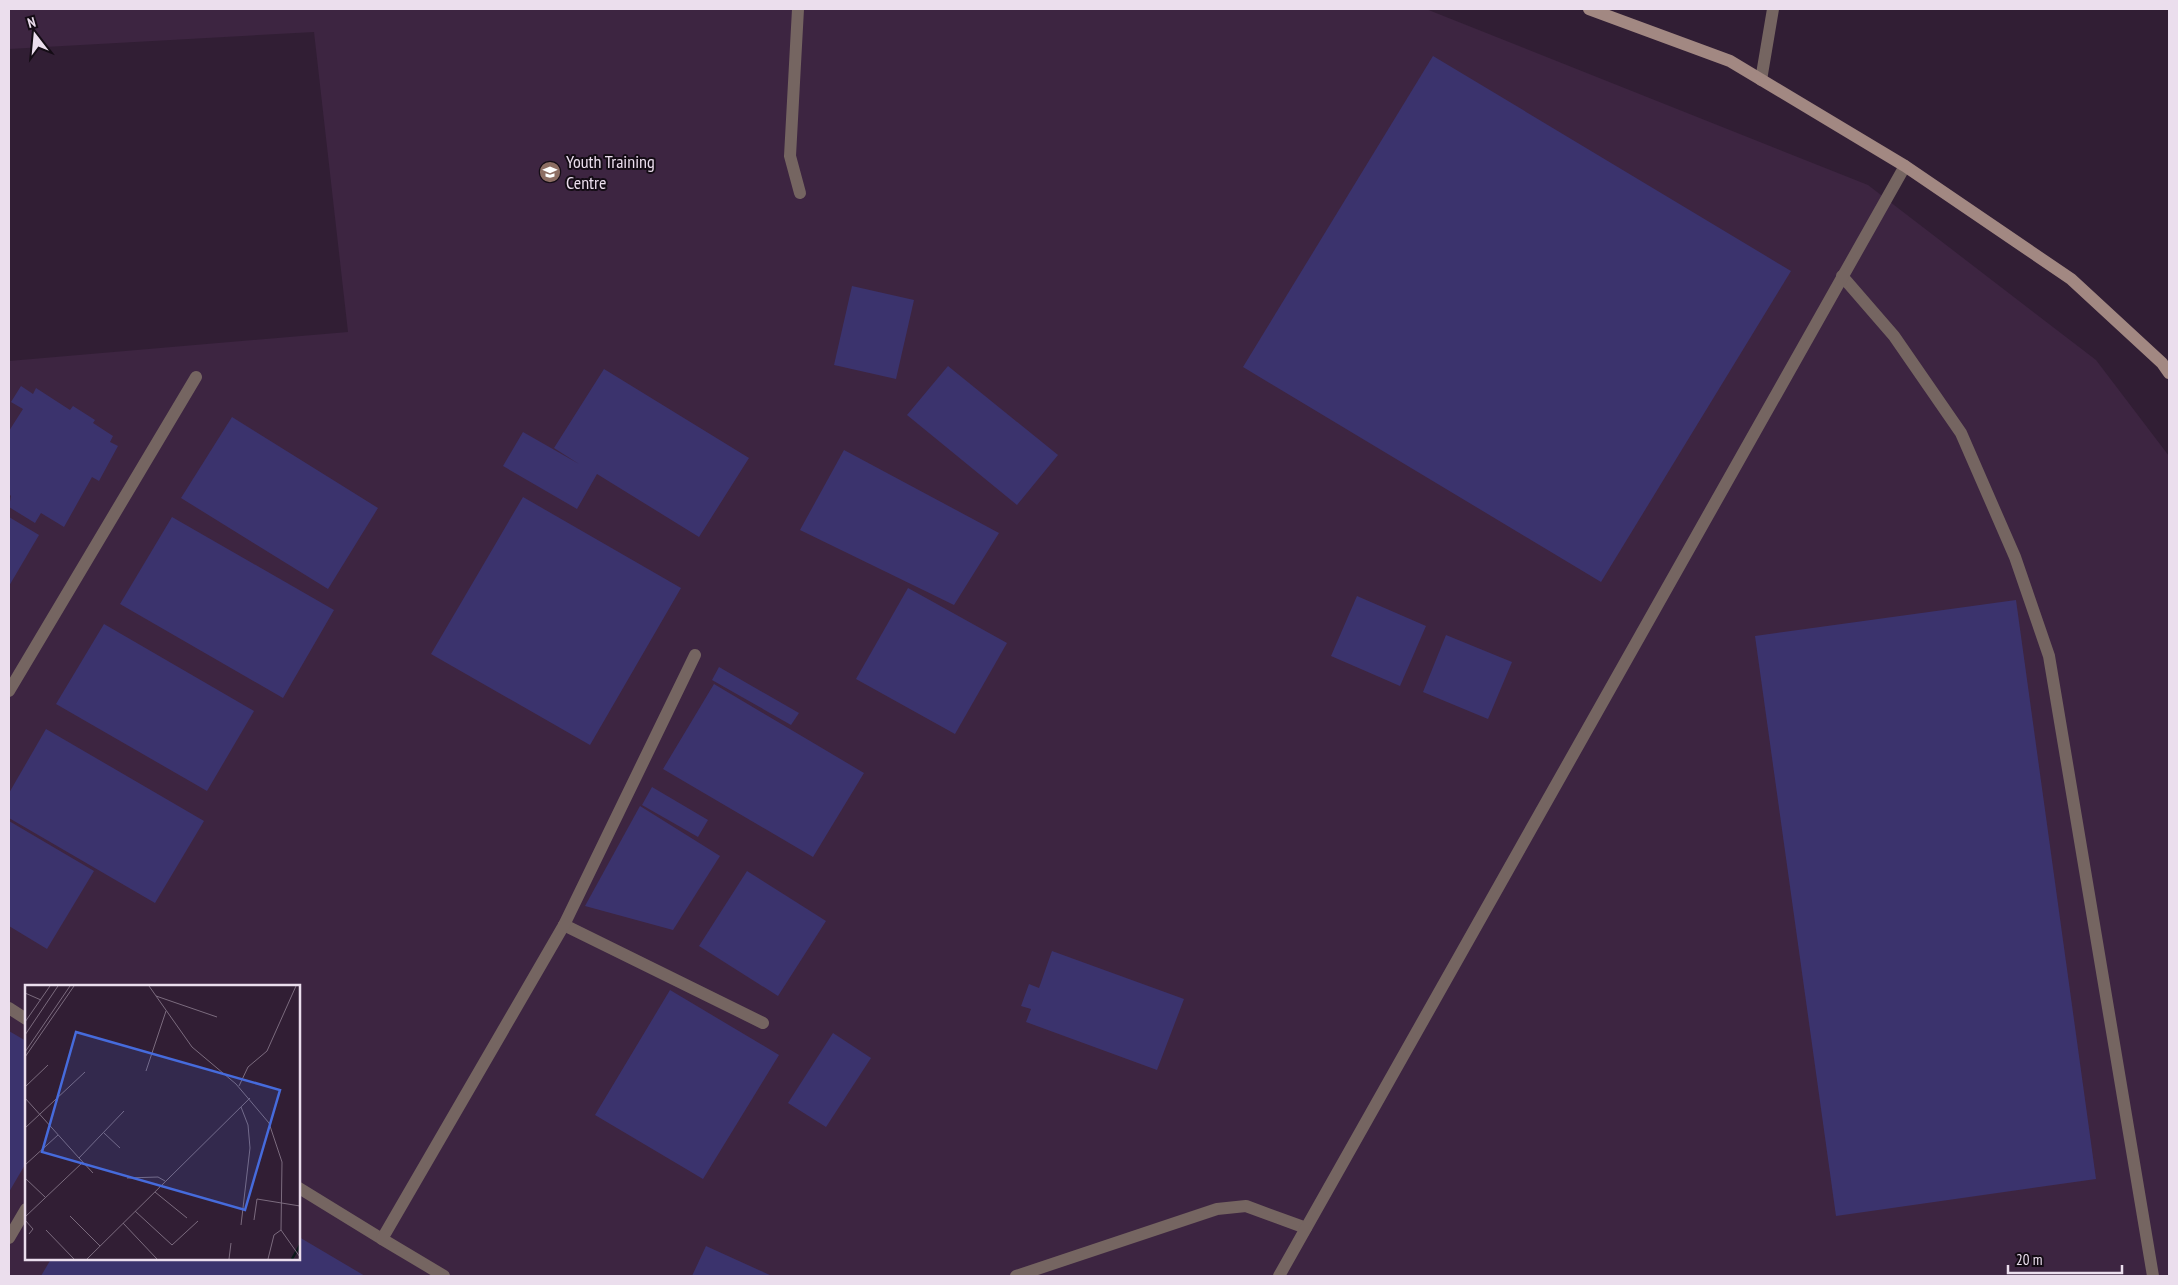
<svg xmlns="http://www.w3.org/2000/svg" width="2178" height="1285" font-family="'PT Sans Narrow',sans-serif">
  <style>
    .built { fill: #3d2541; fill-rule: evenodd }
    .building { fill: #3b336d }
    .lines { fill: none; stroke-linecap: round; stroke-linejoin: round }
    .service { stroke: #756561; stroke-width: 12 }
    .minor { stroke: #756561; stroke-width: 12 }
    .tertiary { stroke: #756561; stroke-width: 12 }
    .secondary { stroke: #a28882; stroke-width: 12 }
    .labels { text-anchor: middle; stroke-width: 4; stroke-linejoin: round; paint-order: stroke }
    .poi-label { font-size: 18px; fill: #ebdeed; stroke: #140c15; text-anchor: start }
    .inset-river { fill: none; stroke: #091719; stroke-width: 2.5 }
    .inset-road { fill: none; stroke: #7b6b7e; stroke-width: 1 }
    .view { fill: #466bdc; fill-opacity: 0.15; stroke: #466bdc; stroke-width: 2.5 }
    .inset-edge { fill: none; stroke: #ebdeed; stroke-width: 2.5 }
  </style>
  <rect width="100%" height="100%" fill="#311e34"/>
  <path class="built" d="M9,9H1426L1868,185L2096,360L2169,456V1276H9V361L348,332L314,32L9,49ZM26,986H299V1259H26Z"/>
  <g class="building">
    <polygon points="1433,56 1791,271 1601,582 1243,367"/>
    <polygon points="852,286 914,300 896,379 834,365"/>
    <polygon points="948,366 1058,455 1017,505 907,415"/>
    <polygon points="604,369 749,458 699,537 597,474 577,509 503,466 523,432 579,464 554,448"/>
    <polygon points="21,386 33,394 36,388 70,410 73,406 95,420 93,423 113,436 110,442 118,446 99,481 92,477 64,527 41,513 35,523 9,507 11,496 9,494 9,431 23,409 11,402"/>
    <polygon points="232,417 378,508 328,589 181,498"/>
    <polygon points="844,450 999,533 954,605 800,530"/>
    <polygon points="523,497 681,588 590,745 431,654"/>
    <polygon points="9,517 39,535 9,586"/>
    <polygon points="172,517 334,610 283,698 120,604"/>
    <polygon points="908,588 1007,643 955,734 856,679"/>
    <polygon points="1357,596 1426,626 1400,686 1331,656"/>
    <polygon points="2016,600 2096,1179 1836,1216 1755,636"/>
    <polygon points="104,624 254,711 207,791 56,704"/>
    <polygon points="1446,635 1512,662 1488,719 1423,692"/>
    <polygon points="719,667 799,713 791,725 712,680"/>
    <polygon points="714,684 864,773 813,857 663,769"/>
    <polygon points="46,729 204,821 155,903 9,818 9,793"/>
    <polygon points="652,787 708,820 698,837 642,805"/>
    <polygon points="640,806 720,856 673,930 585,906"/>
    <polygon points="9,821 94,871 47,949 9,926"/>
    <polygon points="747,871 826,921 778,996 699,946"/>
    <polygon points="1052,951 1184,999 1157,1070 1026,1022 1031,1009 1021,1006 1029,984 1039,988"/>
    <polygon points="670,990 779,1055 703,1179 595,1115"/>
    <polygon points="9,1031 26,1041 26,1163 9,1192"/>
    <polygon points="833,1033 871,1058 826,1127 788,1103"/>
    <polygon points="299,1237 365,1276 41,1276 51,1259 299,1259"/>
    <polygon points="706,1246 772,1276 692,1276"/>
  </g>
  <g class="lines">
    <g class="service">
      <polyline points="798,9 790,156 800,193"/>
      <polyline points="1842,276 1894,336 1961,433 2015,557 2049,656 2153,1276"/>
      <polyline points="9,691 196,377"/>
      <polyline points="564,925 763,1023"/>
      <polyline points="9,1008 26,1019"/>
      <polyline points="299,1188 382,1239"/>
      <polyline points="9,1238 26,1209"/>
      <polyline points="444,1276 382,1239 564,925 695,655"/>
      <polyline points="1016,1276 1217,1209 1246,1206 1306,1228"/>
    </g>
    <polyline class="minor" points="1761,80 1773,9"/>
    <polyline class="tertiary" points="1279,1276 1905,166"/>
    <polyline class="secondary" points="1589,9 1730,61 1905,166 2071,279 2162,363 2169,373"/>
  </g>
  <defs>
    <g id="university-disc" transform="scale(1.125)"><circle r="9.5" fill="#8d6e63" stroke="#140c15"/><path d="M0-5L7-2L0 1L-7-2ZM-4 1L0 2.5L4 1V4Q0 6-4 4Z" fill="#fff"/></g>
  </defs>
  <g fill-rule="evenodd">
    <use href="#university-disc" x="550" y="172"/>
  </g>
  <g class="labels">
    <g class="poi-label">
      <text x="566" y="168">Youth Training<tspan x="566" dy="21">Centre</tspan></text>
    </g>
  </g>
  <g transform="translate(25 985)">
    <rect width="275" height="275" fill="#311e34"/>
    <path class="inset-river" d="M267,274L275,260"/>
    <path class="inset-road" d="M124,1L167,62L211,99L244,138L257,177L256,245L275,272M0,8L16,15M131,11L192,32M0,37L25,1M0,50L33,1M0,67L45,1M0,72L49,1M121,86L141,26M214,101L223,82L242,66L271,1M0,102L23,80M0,113L54,173M216,122L223,140L225,163L216,240M0,143L60,87M79,148L95,163M0,180L33,150M68,188L54,173L99,126M0,193L20,212M102,193L133,192L140,196M130,207L162,233M110,226L147,260L173,236M45,231L75,261M0,232L58,177M0,235L8,244L4,249M229,235L232,214L275,221M98,238L132,274M21,245L49,274M62,274L225,113M204,274L206,258M243,274L249,250L256,245"/>
    <path class="view" d="M51,47L255,105L220,225L17,167Z"/>
    <rect width="275" height="275" class="inset-edge"/>
  </g>
  <rect width="2178" height="1285" fill="none" stroke="#ebdeed" stroke-width="20"/>
  <g transform="translate(35 35) rotate(344)" stroke="#140c15" stroke-width="4" paint-order="stroke">
  <path d="M0-4L9 19L0 12L-9 19Z" fill="#ebdeed"/>
  <text y="-8" font-size="14" font-weight="bold" text-anchor="middle" fill="#ebdeed">N</text>
  </g>
  <path d="M2008 1265v8h114v-8" fill="none" stroke="#ebdeed" stroke-width="2.5"/>
  <text x="2016" y="1265" font-size="15" fill="#ebdeed" stroke="#140c15" stroke-width="4" paint-order="stroke">20 m</text>
</svg>
